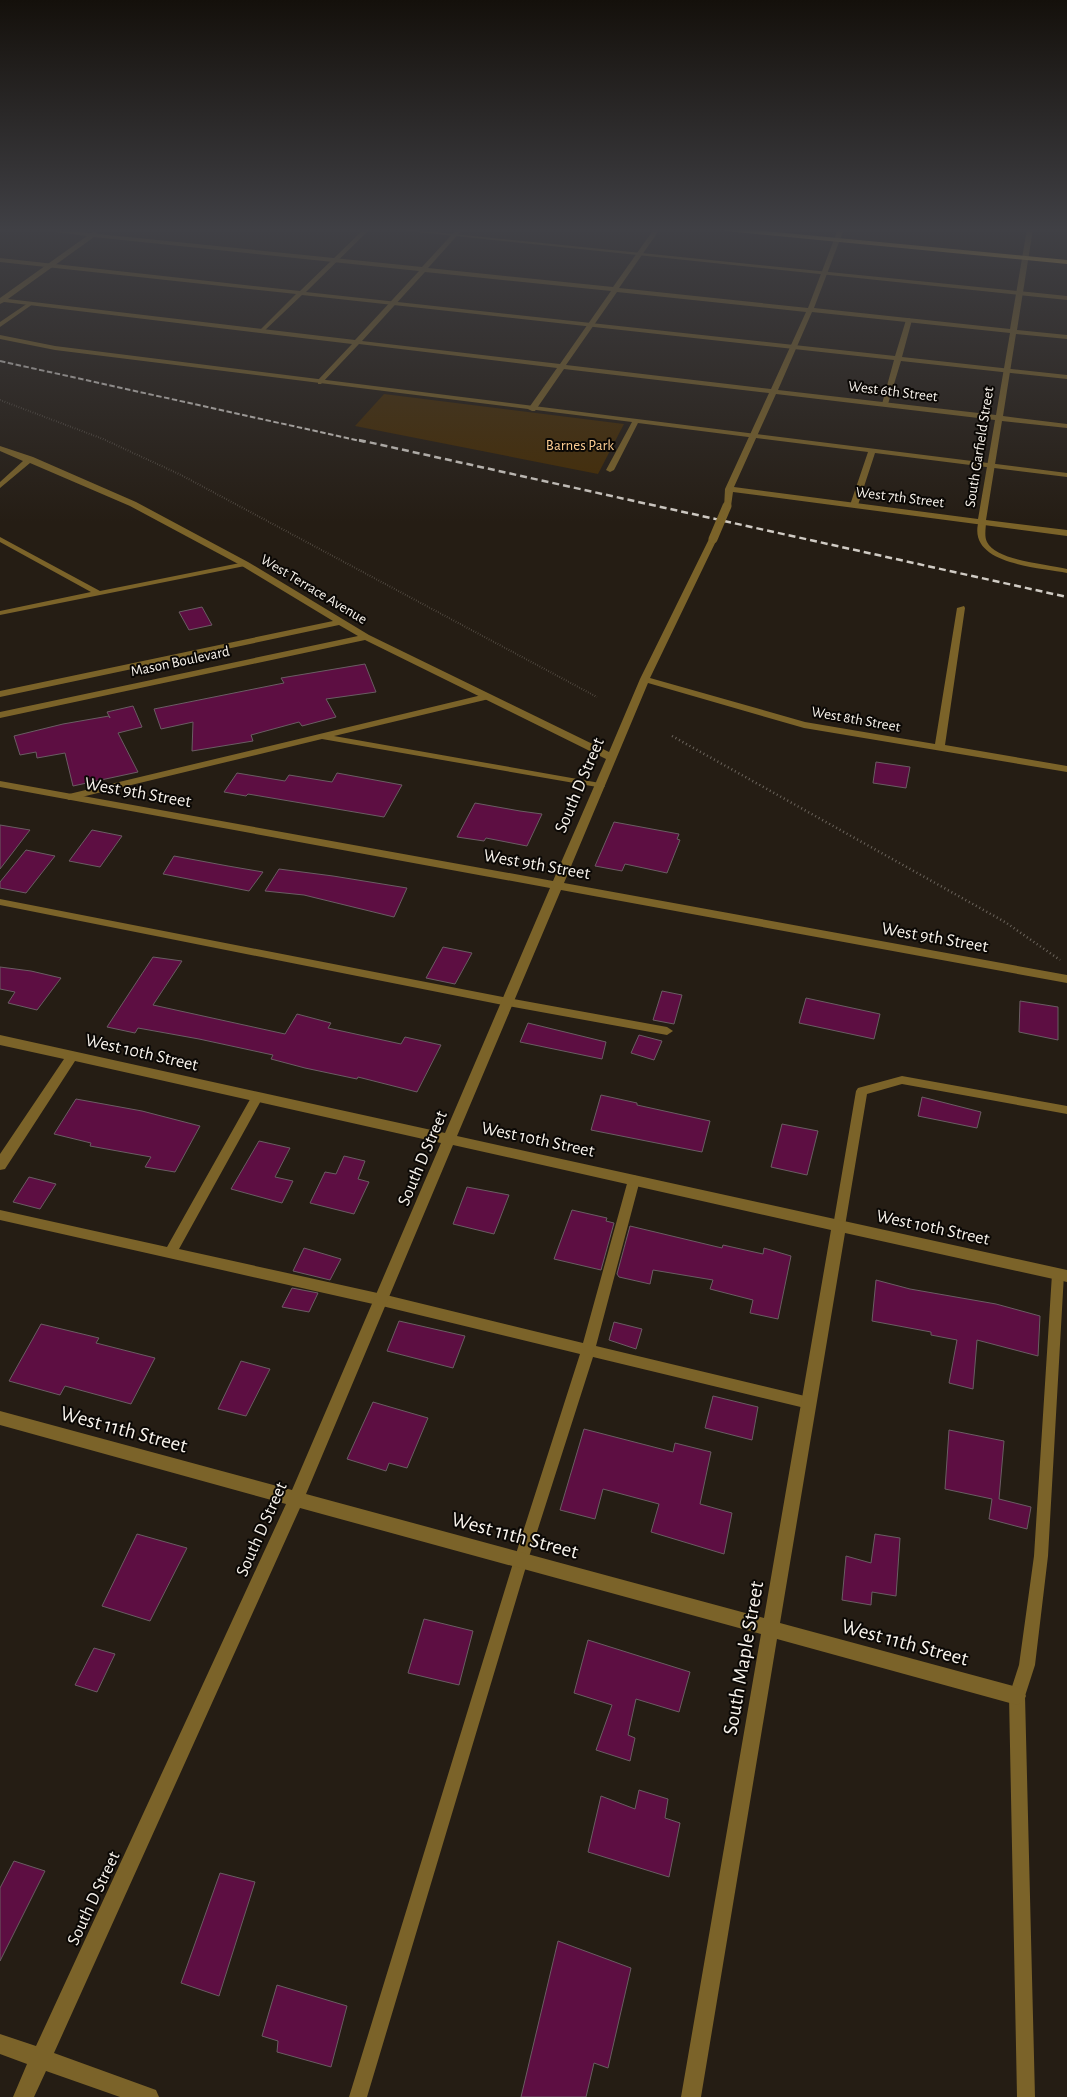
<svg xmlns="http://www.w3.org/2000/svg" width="1067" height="2097" font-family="'Alegreya Sans',sans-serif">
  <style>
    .green { fill: #452c04 }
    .building { fill: #5d0e42; stroke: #6a5d63 }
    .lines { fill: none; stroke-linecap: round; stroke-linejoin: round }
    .path-far1 { stroke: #6c655d; stroke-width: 2; stroke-dasharray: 0.5 2; stroke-linecap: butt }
    .path { stroke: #6c655d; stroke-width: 2.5; stroke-dasharray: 1 3; stroke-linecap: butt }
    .lane { fill: #7b6329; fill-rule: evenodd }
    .street { fill: #7b6329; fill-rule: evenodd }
    .highway { fill: #f5c54b; fill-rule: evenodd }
    .rail-far1 { stroke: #d0cbc4; stroke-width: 2; stroke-dasharray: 5.5 2.5; stroke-linecap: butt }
    .rail { stroke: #d0cbc4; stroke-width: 2.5; stroke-dasharray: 7 4; stroke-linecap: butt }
    .street-bridge { stroke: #7b6329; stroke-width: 9 }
    .labels { text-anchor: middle; stroke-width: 4; stroke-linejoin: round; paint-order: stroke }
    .far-street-label { font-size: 15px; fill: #f8f3ec; stroke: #0b0805 }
    .far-park-label { font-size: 15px; fill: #facb91; stroke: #0b0805 }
    .street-label { font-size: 18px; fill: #f8f3ec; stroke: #0b0805 }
    .near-street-label { font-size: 21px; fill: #f8f3ec; stroke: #0b0805 }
  </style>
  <rect width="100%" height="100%" fill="#251d14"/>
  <polygon class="green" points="384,394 624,424 598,474 355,426"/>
  <g class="building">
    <polygon points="202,607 212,625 189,630 179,612"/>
    <polygon points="365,664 376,692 326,699 336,717 302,726 299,722 251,735 253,741 192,751 193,722 161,729 154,709 284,683 281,678"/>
    <polygon points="133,706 142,727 118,733 138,772 73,786 65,753 37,758 36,752 20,755 14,736 63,724 109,716 110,718 107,712"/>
    <polygon points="876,762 910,767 906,788 873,783"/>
    <polygon points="237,773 285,781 289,775 332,782 337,773 402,785 384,817 248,794 246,796 224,792"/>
    <polygon points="475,803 520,811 542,814 527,846 486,838 484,841 457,837"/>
    <polygon points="614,822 679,834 677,839 680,840 667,873 625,864 622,871 595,866"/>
    <polygon points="0,825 30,830 0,869"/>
    <polygon points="92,830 122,836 100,867 69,861"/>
    <polygon points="26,850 55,856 26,893 0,888 0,882"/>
    <polygon points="174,856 228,866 263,872 249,891 163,874"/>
    <polygon points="279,869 333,876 407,888 394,917 304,895 265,891"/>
    <polygon points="443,947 472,953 455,984 426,978"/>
    <polygon points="153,957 182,961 153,1005 285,1034 297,1014 331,1023 328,1028 401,1044 405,1037 441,1045 417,1092 358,1077 357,1079 305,1068 271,1059 273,1055 199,1039 138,1028 135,1033 107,1027"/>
    <polygon points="0,967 31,971 61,978 37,1010 8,1003 15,992 0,989"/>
    <polygon points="662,991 682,995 674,1024 653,1020"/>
    <polygon points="806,998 880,1014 874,1039 799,1023"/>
    <polygon points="1020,1001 1058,1007 1058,1040 1019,1032"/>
    <polygon points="528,1023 606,1042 602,1059 520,1042"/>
    <polygon points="639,1035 662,1041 654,1060 631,1053"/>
    <polygon points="601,1095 637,1103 637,1105 710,1121 702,1152 591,1130"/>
    <polygon points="922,1097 981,1112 977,1128 918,1116"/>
    <polygon points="76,1099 142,1111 200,1126 175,1172 145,1167 151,1157 90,1146 91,1143 54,1134"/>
    <polygon points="782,1124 818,1131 807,1175 771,1167"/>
    <polygon points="259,1141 290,1148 275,1177 293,1181 282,1203 231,1189"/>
    <polygon points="344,1156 365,1161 358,1179 369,1182 354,1214 310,1203 325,1172 336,1174"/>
    <polygon points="29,1177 56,1184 40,1209 13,1202"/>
    <polygon points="467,1187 509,1195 494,1234 453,1224"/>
    <polygon points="572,1210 607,1218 606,1221 614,1223 601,1270 554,1259"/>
    <polygon points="630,1226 722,1248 723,1245 763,1254 764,1248 791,1256 778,1319 750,1313 753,1300 710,1289 713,1280 653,1270 650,1284 619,1277 617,1274"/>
    <polygon points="304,1248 341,1259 330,1280 293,1271"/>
    <polygon points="876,1280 910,1289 996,1304 1040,1316 1038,1356 977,1340 973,1389 949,1383 957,1340 931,1335 931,1332 872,1321"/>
    <polygon points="292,1288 318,1293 309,1312 282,1307"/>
    <polygon points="399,1321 465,1336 453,1368 387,1351"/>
    <polygon points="614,1322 642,1329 636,1349 609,1340"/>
    <polygon points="41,1324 99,1338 96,1343 155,1358 131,1404 65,1386 60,1395 9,1381"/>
    <polygon points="241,1361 270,1369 246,1416 218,1409"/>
    <polygon points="713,1396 758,1407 752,1440 705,1428"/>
    <polygon points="373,1402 428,1418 407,1468 389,1463 386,1471 347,1459"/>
    <polygon points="584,1429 673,1452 675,1443 711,1452 700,1504 732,1513 724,1554 651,1532 659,1504 603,1489 595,1519 560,1510"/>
    <polygon points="949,1430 1004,1441 999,1499 1031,1507 1027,1529 989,1519 992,1499 945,1489"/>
    <polygon points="137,1534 187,1548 150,1621 102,1606"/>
    <polygon points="875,1534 900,1538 896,1596 872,1592 871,1605 842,1600 846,1556 871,1563"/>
    <polygon points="424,1619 473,1631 459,1685 408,1673"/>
    <polygon points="588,1640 690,1672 679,1712 636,1699 628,1735 635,1738 630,1761 596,1750 612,1705 574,1693"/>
    <polygon points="94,1648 115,1654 97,1692 75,1685"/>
    <polygon points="639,1790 668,1799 665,1818 680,1823 669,1877 588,1852 601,1796 635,1809"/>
    <polygon points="14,1861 45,1871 0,1961 0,1888"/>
    <polygon points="220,1873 255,1882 219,1996 181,1983"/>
    <polygon points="558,1941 631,1968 608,2068 594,2063 586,2097 521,2097"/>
    <polygon points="277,1985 347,2006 331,2067 277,2052 278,2041 262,2036"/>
  </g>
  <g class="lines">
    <polyline class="path-far1" points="0,400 103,439 181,475 597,697"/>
    <polyline class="path" points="672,736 1005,922 1060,960"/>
    <g class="lane">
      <polygon points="364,229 370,229 306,292 895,356 906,320 909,318 912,320 902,357 1067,375 1067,379 901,361 888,404 885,406 882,404 894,360 302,295 262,333 259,331 296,294 0,262 0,258 300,291"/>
      <polygon points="389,229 404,229 1067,296 1067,300"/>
      <polygon points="28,303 33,304 0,327 0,322"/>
      <polygon points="0,335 55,346 1067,473 1067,477 875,453 858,505 854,507 850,505 868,452 638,423 614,470 610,472 606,470 632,422 55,350 0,339"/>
      <path d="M979,520L986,522C986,528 984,536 987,542C996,561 1048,564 1067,569V573C1039,567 965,565 979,520Z"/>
      <polygon points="0,537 100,591 245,562 249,564 245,566 0,615 0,611 91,592 0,542"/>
      <polygon points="486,694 489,695 489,699 334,736 600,783 605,786 603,788 322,739 69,800 64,797 69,794"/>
      <polygon points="0,899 508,998 667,1027 673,1031 667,1035 508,1006 0,905"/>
      <polygon points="902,1076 1067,1106 1067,1114 902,1084 867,1094 845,1226 843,1230 839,1231 835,1230 833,1226 856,1091 858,1088"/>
      <polygon points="257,1093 261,1094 263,1097 179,1249 382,1294 583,1343 628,1180 630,1177 634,1175 638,1177 640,1180 596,1346 809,1397 814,1399 816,1403 814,1407 809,1409 593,1357 528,1560 367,2097 349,2097 514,1560 580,1354 382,1306 0,1220 0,1210 167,1247 253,1094"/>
      <polygon points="1058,1269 1063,1270 1064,1274 1048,1556 1035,1665 1025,1696 1035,2097 1017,2097 1009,1696 1019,1665 1034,1556 1052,1274 1053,1270"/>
    </g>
    <g class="street">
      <path d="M34,229L91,233L95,231L98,234L422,267L457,229H463L428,268L613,287L654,229H660L619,288L808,308L838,229H844L814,308L1010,329L1027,229H1033L1017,330L1067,335V339L1016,334L1003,416L1067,424V428L1002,421L986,520L1067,530V536L733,492L731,506L724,508L725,489L769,393L564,369L535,411H532L528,409L557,368L359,344L321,384H318V380L352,344L4,302L0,304V298L87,236ZM94,237L419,271L355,340L8,299ZM425,272L611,291L560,364L362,341ZM617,292L806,312L771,389L566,365ZM812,312L1010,333L996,415L778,390ZM776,394L995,420L978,519L734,487Z"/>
      <path d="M0,446L33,457L136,502L248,562L369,635L609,752L640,679L710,537L717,539L650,678L805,722L935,744L957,608L964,606L965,608L945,745L1067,766V772L804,728L648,683L564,883L1067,975V983L561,890L457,1136L1067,1270V1282L845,1233L780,1623L1017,1687L1023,1690L1026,1696L1023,1702L1017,1705L777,1639L701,2097H681L761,1634L300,1508L54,2053L156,2090L159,2097H120L46,2071L34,2097H13L27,2064L0,2054V2034L36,2046L286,1504L0,1425V1411L292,1490L441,1143L75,1061L5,1169L0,1170V1154L64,1059L0,1045V1035L445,1133L550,888L0,787V781L553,881L606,759L365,640L0,718V712L358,636L339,625L0,697V691L333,621L242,566L130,506L30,463L0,488V482L23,461L0,451ZM453,1145L831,1230L764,1618L306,1494Z"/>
    </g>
    <polygon class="highway" points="721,229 743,229 1067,260 1067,264 725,231"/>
    <polyline class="rail-far1" points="0,361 365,442"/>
    <polyline class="rail" points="359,440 1067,597"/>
    <polyline class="street-bridge" points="713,539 727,506"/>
  </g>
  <linearGradient id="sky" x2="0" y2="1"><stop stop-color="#14100b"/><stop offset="0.44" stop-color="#404045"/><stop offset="1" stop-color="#404045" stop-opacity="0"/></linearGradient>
  <rect width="1067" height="522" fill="url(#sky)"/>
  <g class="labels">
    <g class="far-street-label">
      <text transform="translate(893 391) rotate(7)" y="5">West 6th Street</text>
      <text transform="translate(979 447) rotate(-81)" y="5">South Garfield Street</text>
      <text transform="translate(900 497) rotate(7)" y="5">West 7th Street</text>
      <text transform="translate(314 589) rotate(31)" y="5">West Terrace Avenue</text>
      <text transform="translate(180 661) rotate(-12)" y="5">Mason Boulevard</text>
      <text transform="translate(856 719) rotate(10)" y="5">West 8th Street</text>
    </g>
    <g class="far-park-label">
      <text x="580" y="450">Barnes Park</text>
    </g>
    <g class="street-label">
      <text transform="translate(579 785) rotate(-67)" y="6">South D Street</text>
      <text transform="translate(138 792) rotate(10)" y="6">West 9th Street</text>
      <text transform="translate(537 864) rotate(10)" y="6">West 9th Street</text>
      <text transform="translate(935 937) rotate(10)" y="6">West 9th Street</text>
      <text transform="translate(142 1052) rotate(13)" y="6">West 10th Street</text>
      <text transform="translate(538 1139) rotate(12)" y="6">West 10th Street</text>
      <text transform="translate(422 1158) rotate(-67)" y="6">South D Street</text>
      <text transform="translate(933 1227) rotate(12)" y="6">West 10th Street</text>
      <text transform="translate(261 1529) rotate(-66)" y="6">South D Street</text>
      <text transform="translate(93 1898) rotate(-65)" y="6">South D Street</text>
    </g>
    <g class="near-street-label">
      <text transform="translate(124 1429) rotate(15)" y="7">West 11th Street</text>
      <text transform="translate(515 1535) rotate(15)" y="7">West 11th Street</text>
      <text transform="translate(905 1642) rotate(15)" y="7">West 11th Street</text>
      <text transform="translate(743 1658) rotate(-80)" y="7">South Maple Street</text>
    </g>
  </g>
</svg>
